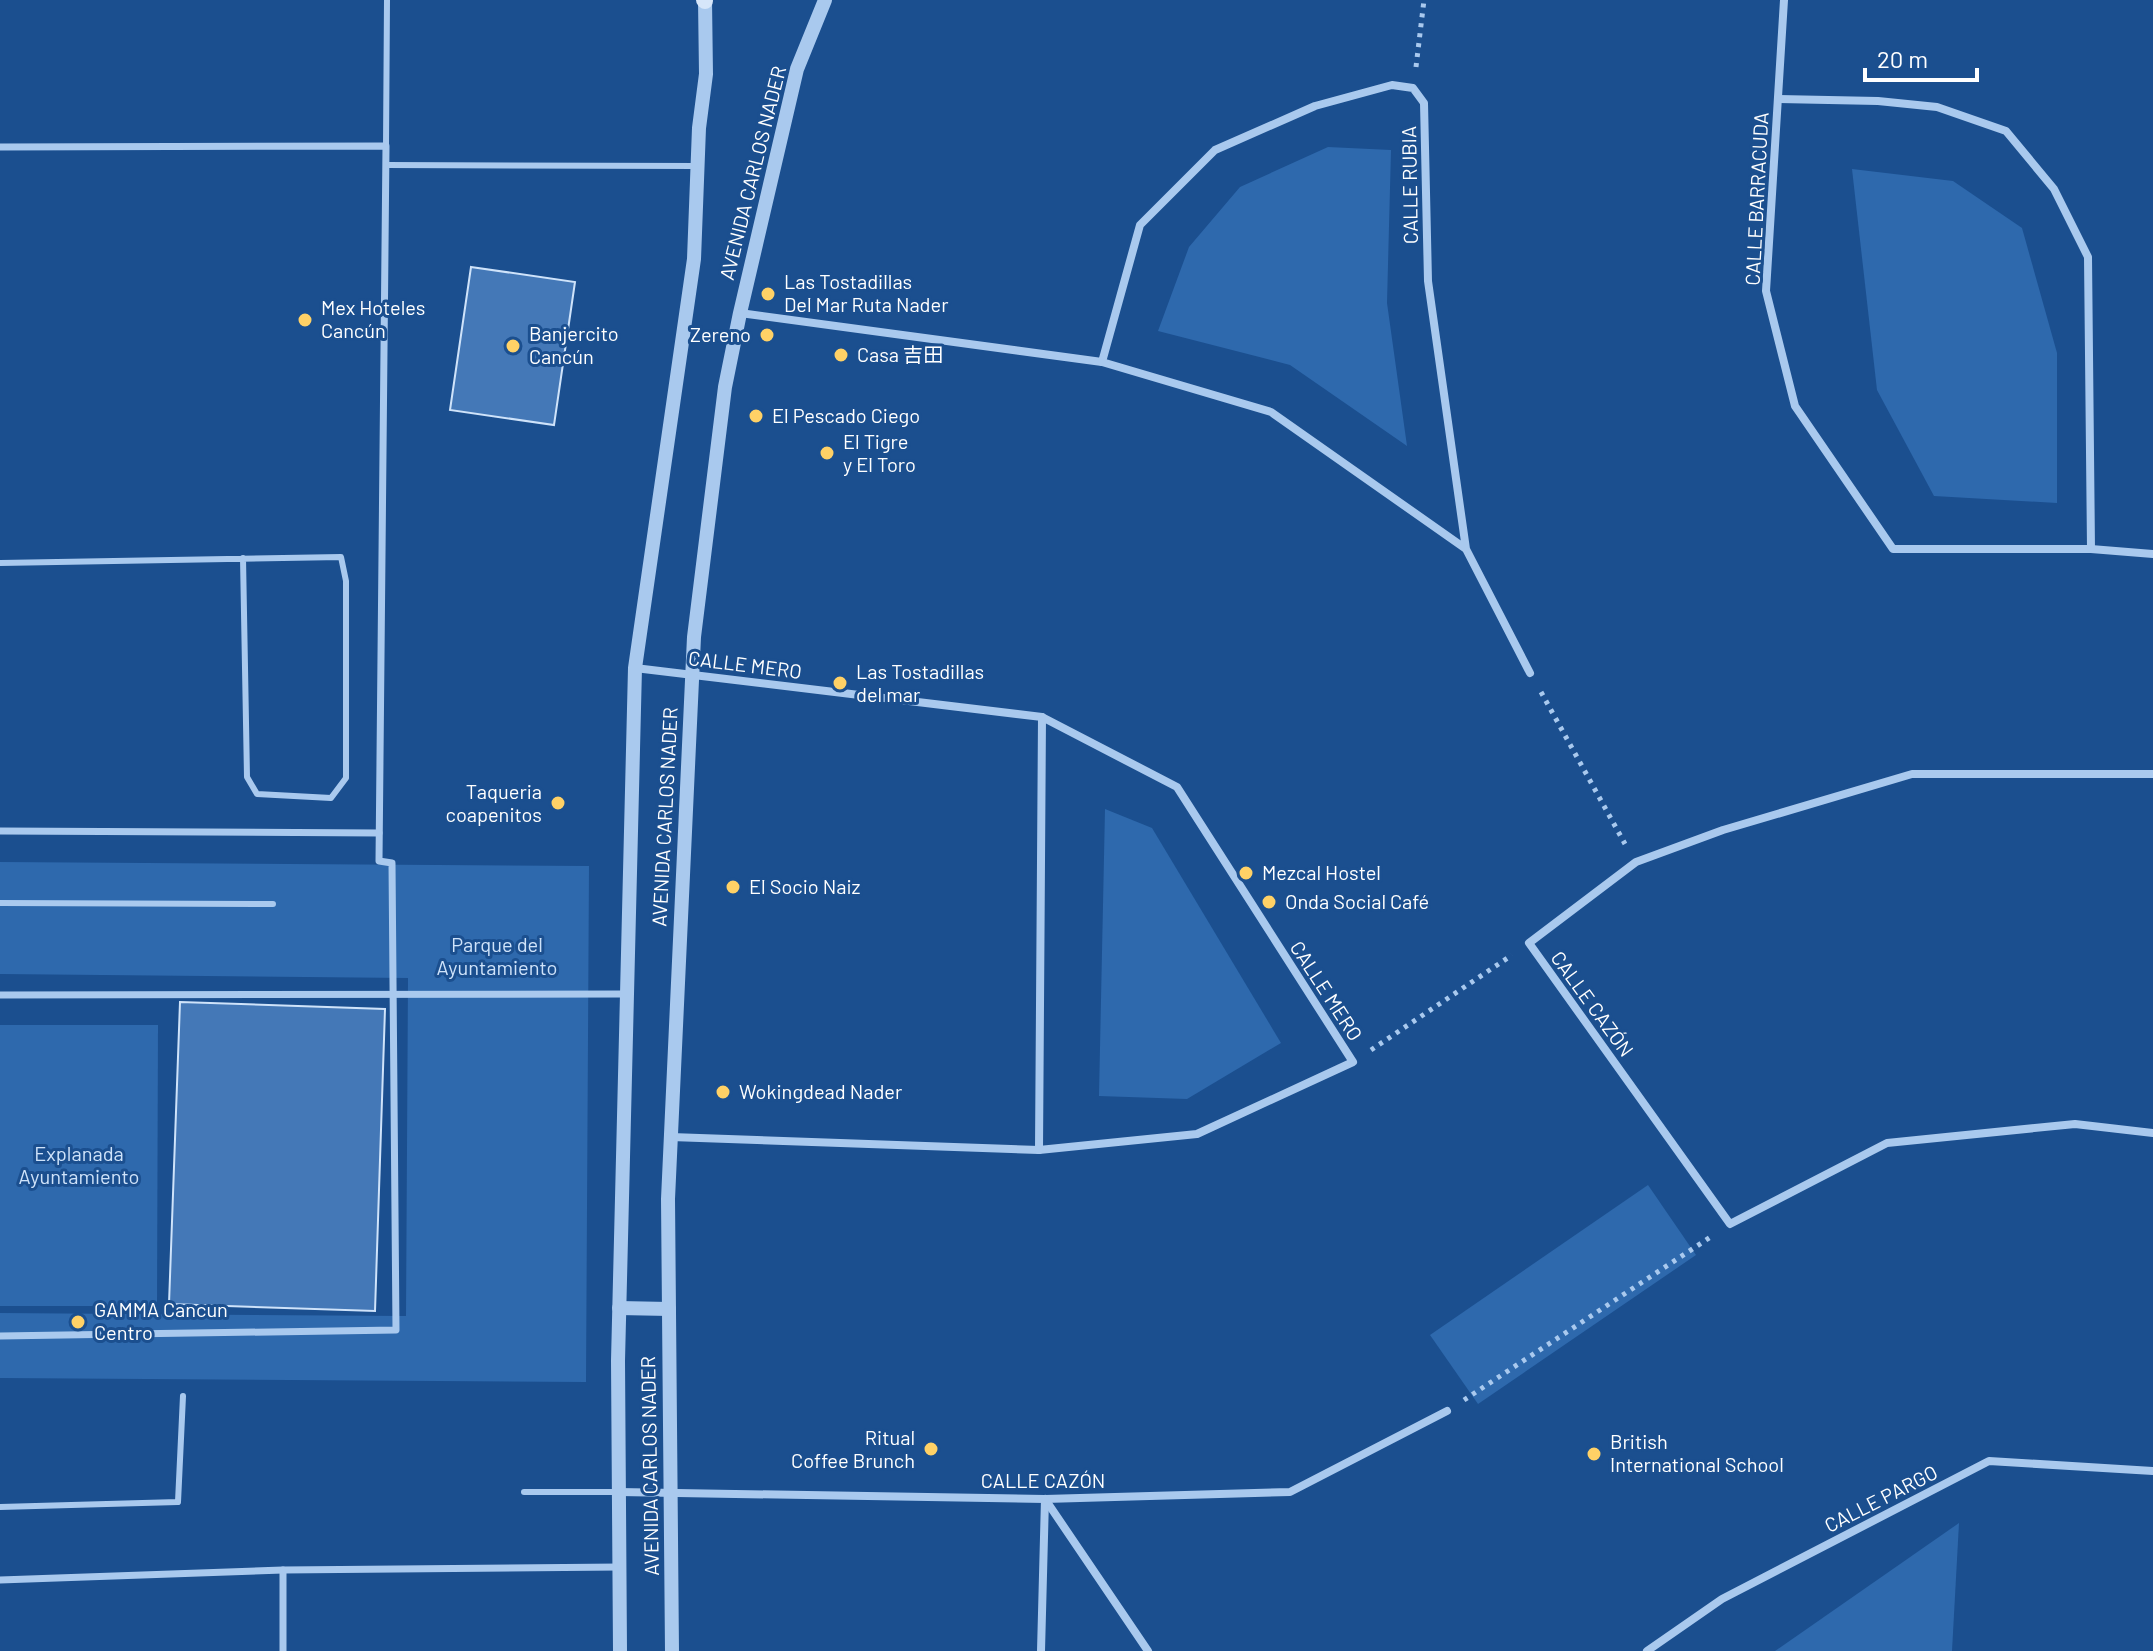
<svg xmlns="http://www.w3.org/2000/svg" width="2153" height="1651" font-family="Barlow,'Noto Sans SC',sans-serif">
  <style>
    .green { fill: #2e69ad }
    .building { fill: #4478b7; stroke: #cfe3fa; stroke-width: 2 }
    .lines { fill: none; stroke-linecap: round; stroke-linejoin: round }
    .path { stroke: #a9c9ee; stroke-width: 5; stroke-dasharray: 4 6; stroke-linecap: butt }
    .service { stroke: #a9c9ee; stroke-width: 6 }
    .pedestrian { stroke: #a9c9ee; stroke-width: 7 }
    .minor { stroke: #a9c9ee; stroke-width: 8 }
    .tertiary { stroke: #a9c9ee; stroke-width: 14 }
    .secondary { stroke: #d6e6fa; stroke-width: 16 }
    .poi-dot { fill: #ffd166; stroke: #1b4f8f; stroke-width: 3 }
    .labels { text-anchor: middle; stroke-width: 6; stroke-linejoin: round; paint-order: stroke }
    .street-label { font-size: 20px; fill: #fff; stroke: #1b4f8f }
    .poi-label { font-size: 20px; fill: #fff; stroke: #1b4f8f; text-anchor: start }
    .park-label { font-size: 20px; fill: #cfe3fa; stroke: #1b4f8f }
  </style>
  <rect width="100%" height="100%" fill="#1b4f8f"/>
  <g class="green">
    <polygon points="1328,147 1391,150 1387,303 1407,446 1290,365 1158,331 1189,247 1240,187"/>
    <polygon points="1852,169 1953,181 2022,228 2057,353 2057,503 1934,496 1877,390"/>
    <polygon points="1105,809 1152,828 1281,1043 1187,1099 1099,1096"/>
    <polygon points="0,862 589,866 586,1382 0,1378 0,1313 406,1316 408,978 0,974"/>
    <polygon points="0,1025 158,1025 157,1306 0,1306"/>
    <polygon points="1648,1185 1696,1255 1478,1404 1430,1335"/>
    <polygon points="1959,1523 1952,1651 1775,1651"/>
  </g>
  <g class="building">
    <polygon points="471,267 575,282 554,425 450,410"/>
    <polygon points="180,1002 385,1009 375,1311 169,1304"/>
  </g>
  <g class="lines">
    <g class="path">
      <polyline points="1416,67 1424,0"/>
      <polyline points="1541,692 1625,844"/>
      <polyline points="1371,1050 1512,955"/>
      <polyline points="1464,1400 1712,1236"/>
    </g>
    <g class="service">
      <polyline points="386,146 387,0"/>
      <polyline points="386,165 697,166"/>
      <polyline points="0,563 341,557 346,581 346,778 331,798 257,794 247,777 243,558"/>
      <polyline points="0,903 273,904"/>
      <polyline points="524,1492 617,1492"/>
      <polyline points="0,1507 178,1502 183,1396"/>
    </g>
    <g class="pedestrian">
      <polyline points="0,147 386,146 379,861 392,863 396,1330 0,1336"/>
      <polyline points="0,831 379,833"/>
      <polyline points="0,995 625,994"/>
      <polyline points="283,1570 283,1651"/>
      <polyline points="0,1580 283,1570 620,1567"/>
    </g>
    <g class="minor">
      <polyline points="1784,0 1766,291 1795,406 1893,549 2091,549 2153,554"/>
      <polyline points="1779,99 1878,101 1937,107 2006,131 2054,189 2088,257 2091,549"/>
      <polyline points="740,313 1102,362"/>
      <polyline points="1466,549 1271,412 1102,362 1140,225 1215,150 1315,106 1392,85 1413,88 1424,103 1428,281 1466,549 1530,673"/>
      <polyline points="635,668 1042,717 1177,787 1353,1062 1197,1134 1039,1150 671,1137"/>
      <polyline points="2153,774 1912,774 1723,830 1636,862 1529,943 1730,1224 1887,1143 2075,1124 2153,1133"/>
      <polyline points="1039,1150 1042,717"/>
      <polyline points="619,1492 1045,1499 1290,1492 1447,1411"/>
      <polyline points="1045,1499 1148,1651"/>
      <polyline points="1041,1651 1045,1499"/>
      <polyline points="1647,1651 1722,1599 1989,1461 2153,1471"/>
    </g>
    <g class="tertiary">
      <polyline points="619,1308 669,1309"/>
      <polyline points="620,1651 618,1361 635,668 694,259 699,128 706,74 705,0"/>
      <polyline points="672,1651 668,1199 694,637 725,387 740,313 797,69 825,0"/>
    </g>
    <polyline class="secondary" points="704,0 705,1"/>
  </g>
  <g class="poi-dot">
    <circle cx="768" cy="294" r="8"/>
    <circle cx="305" cy="320" r="8"/>
    <circle cx="767" cy="335" r="8"/>
    <circle cx="513" cy="346" r="8"/>
    <circle cx="841" cy="355" r="8"/>
    <circle cx="756" cy="416" r="8"/>
    <circle cx="827" cy="453" r="8"/>
    <circle cx="840" cy="683" r="8"/>
    <circle cx="558" cy="803" r="8"/>
    <circle cx="1246" cy="873" r="8"/>
    <circle cx="733" cy="887" r="8"/>
    <circle cx="1269" cy="902" r="8"/>
    <circle cx="723" cy="1092" r="8"/>
    <circle cx="78" cy="1322" r="8"/>
    <circle cx="931" cy="1449" r="8"/>
    <circle cx="1594" cy="1454" r="8"/>
  </g>
  <g class="labels">
    <g class="street-label">
      <text transform="translate(753 173) rotate(-76)" y="7">AVENIDA CARLOS NADER</text>
      <text transform="translate(1410 185) rotate(-91)" y="7">CALLE RUBIA</text>
      <text transform="translate(1757 199) rotate(-87)" y="7">CALLE BARRACUDA</text>
      <text transform="translate(745 665) rotate(7)" y="7">CALLE MERO</text>
      <text transform="translate(665 817) rotate(-87)" y="7">AVENIDA CARLOS NADER</text>
      <text transform="translate(1326 991) rotate(57)" y="7">CALLE MERO</text>
      <text transform="translate(1592 1004) rotate(54)" y="7">CALLE CAZÓN</text>
      <text transform="translate(650 1466) rotate(-91)" y="7">AVENIDA CARLOS NADER</text>
      <text x="1043" y="1488">CALLE CAZÓN</text>
      <text transform="translate(1881 1499) rotate(-27)" y="7">CALLE PARGO</text>
    </g>
    <g class="poi-label">
      <text x="784" y="289">Las Tostadillas<tspan x="784" dy="23">Del Mar Ruta Nader</tspan></text>
      <text x="321" y="315">Mex Hoteles<tspan x="321" dy="23">Cancún</tspan></text>
      <text x="529" y="341">Banjercito<tspan x="529" dy="23">Cancún</tspan></text>
      <text x="751" y="342" text-anchor="end">Zereno</text>
      <text x="857" y="362">Casa 吉田</text>
      <text x="772" y="423">El Pescado Ciego</text>
      <text x="843" y="449">El Tigre<tspan x="843" dy="23">y El Toro</tspan></text>
      <text x="856" y="679">Las Tostadillas<tspan x="856" dy="23">del mar</tspan></text>
      <text x="542" y="799" text-anchor="end">Taqueria<tspan x="542" dy="23">coapenitos</tspan></text>
      <text x="1262" y="880">Mezcal Hostel</text>
      <text x="749" y="894">El Socio Naiz</text>
      <text x="1285" y="909">Onda Social Café</text>
      <text x="739" y="1099">Wokingdead Nader</text>
      <text x="94" y="1317">GAMMA Cancun<tspan x="94" dy="23">Centro</tspan></text>
      <text x="915" y="1445" text-anchor="end">Ritual<tspan x="915" dy="23">Coffee Brunch</tspan></text>
      <text x="1610" y="1449">British<tspan x="1610" dy="23">International School</tspan></text>
    </g>
    <g class="park-label">
      <text x="497" y="952">Parque del<tspan x="497" dy="23">Ayuntamiento</tspan></text>
      <text x="79" y="1161">Explanada<tspan x="79" dy="23">Ayuntamiento</tspan></text>
    </g>
  </g>
  <path d="M1865 68v12h112v-12" fill="none" stroke="#ffffff" stroke-width="4"/>
  <text x="1877" y="68" font-size="24" fill="#ffffff" stroke="#1b4f8f" stroke-width="6" paint-order="stroke">20 m</text>
</svg>
